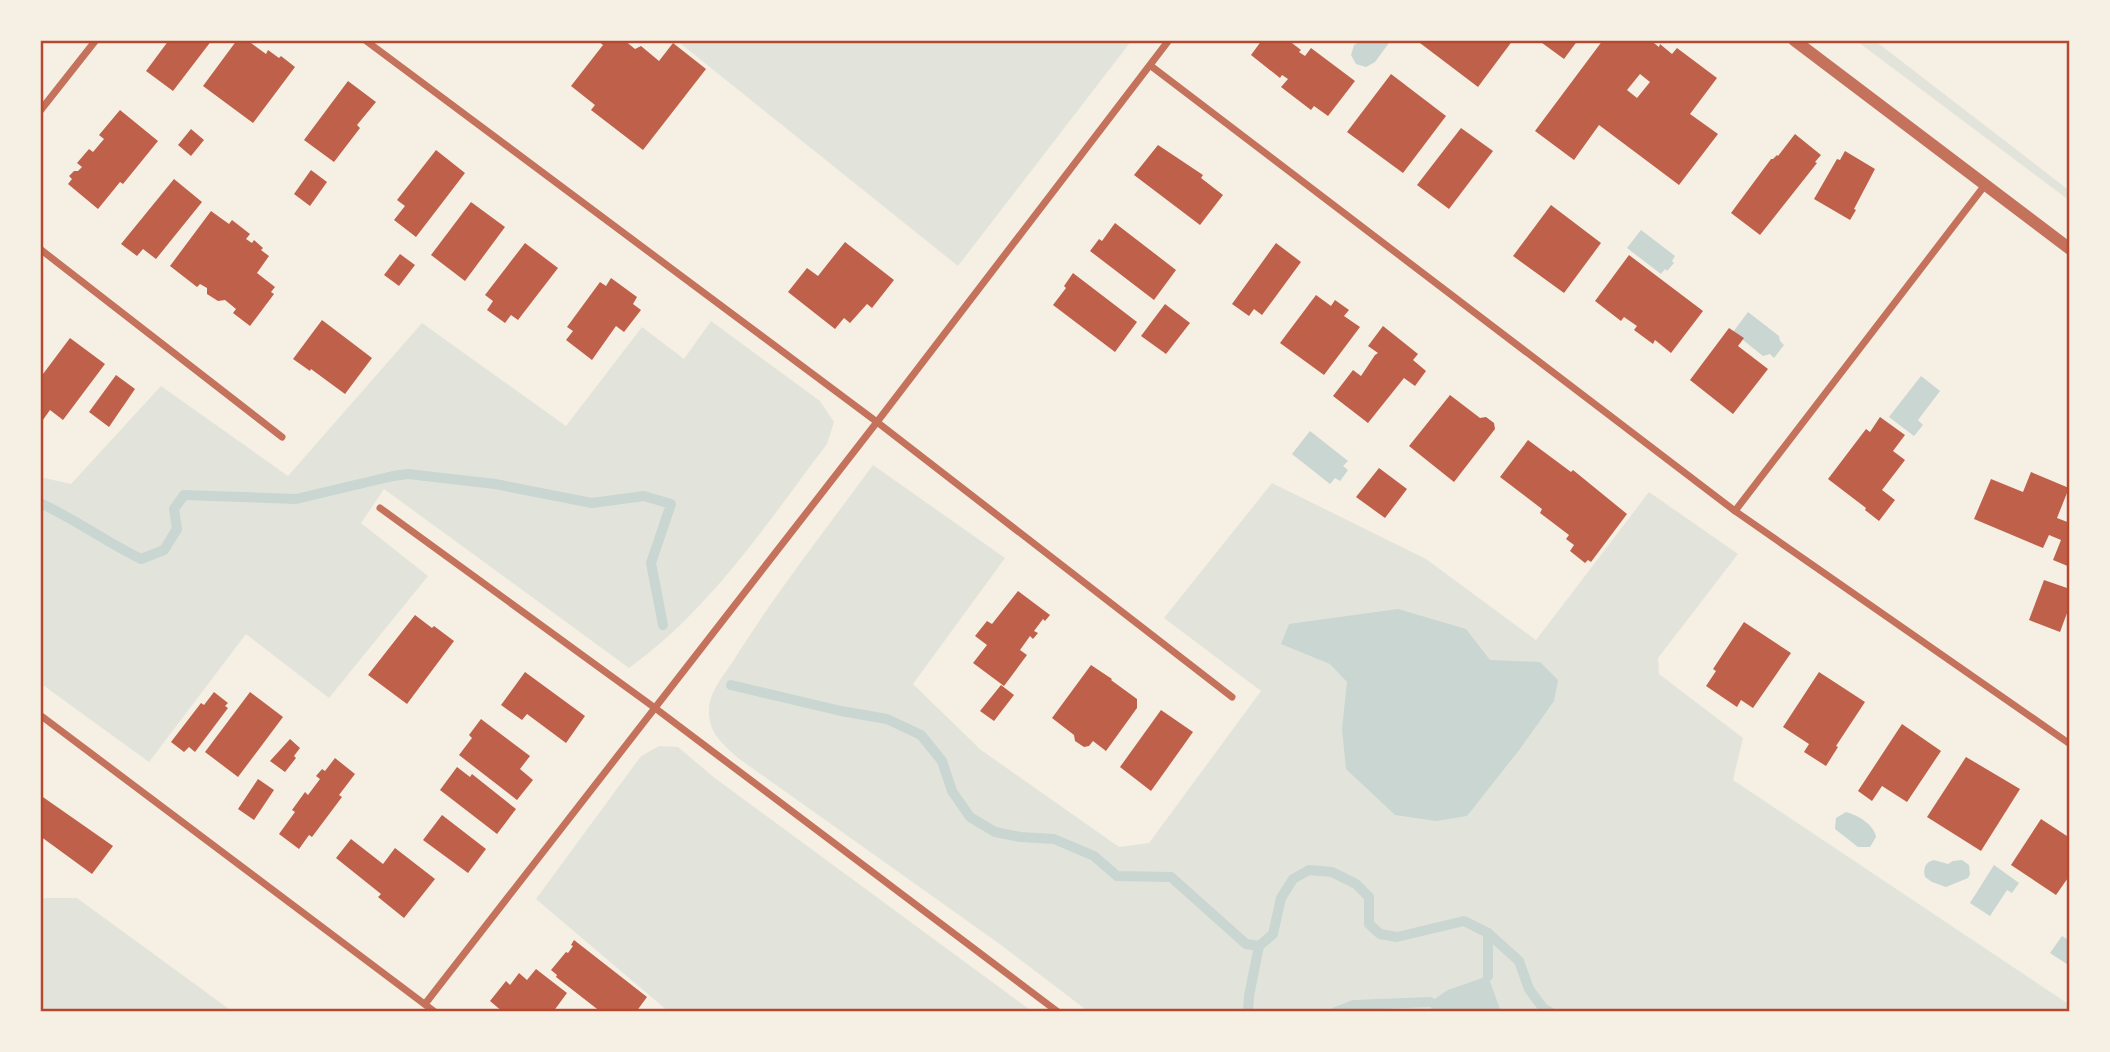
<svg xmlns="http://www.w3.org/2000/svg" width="2110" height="1052" font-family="Poppins,sans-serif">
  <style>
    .green { fill: #e2e4dc }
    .water { fill: #c9d6d2 }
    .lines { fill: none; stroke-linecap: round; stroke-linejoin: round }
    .stream { stroke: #c9d6d2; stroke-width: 10 }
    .building { fill: #bf614a; fill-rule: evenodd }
    .minor { stroke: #c5725c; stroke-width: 7 }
    .tertiary { stroke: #c5725c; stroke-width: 12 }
    .neatline { fill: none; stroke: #b5482f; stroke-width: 2.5 }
  </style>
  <rect width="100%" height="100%" fill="#f6efe4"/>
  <g class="green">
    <polygon points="676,40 1132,40 958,266"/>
    <polygon points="1859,40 1874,40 2070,191 2070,201 1858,42"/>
    <path d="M711,321L820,401L834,422L827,444C767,523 710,610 629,668L384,489L361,523L428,576L329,698L246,634L149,762L40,683V477L71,484L161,386L288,476L422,323L566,426L642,327L684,359Z"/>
    <path d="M873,465L1005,558L913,684L981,750L1119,847L1149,843L1261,691L1164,618L1272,483L1426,559L1536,640L1649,492L1738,554L1658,658L1659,674L1743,738L1733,780L2070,1005V1012H1089L1001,945L738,758C723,744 708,733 709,710C709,691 726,673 735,658C777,591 826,529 873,465Z"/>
    <polygon points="659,746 678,747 716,779 1033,1012 669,1012 536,899 641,756"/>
    <polygon points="40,898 77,898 233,1012 40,1012"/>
  </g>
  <g class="water">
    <polygon points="1363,40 1391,40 1375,62 1366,67 1356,64 1351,55 1354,45"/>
    <polygon points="1641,230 1675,256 1672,261 1674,263 1667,271 1665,269 1661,274 1627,248"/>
    <polygon points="1748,312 1779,336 1780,341 1784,345 1774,358 1770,354 1763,356 1733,332"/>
    <polygon points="1921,376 1940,391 1918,420 1923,425 1914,436 1889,417"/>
    <polygon points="1310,431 1348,461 1343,466 1348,470 1340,481 1335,478 1330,484 1292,454"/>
    <polygon points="1398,609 1466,629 1490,660 1540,662 1558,680 1554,701 1520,749 1467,816 1436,821 1395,815 1346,769 1342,729 1347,682 1330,664 1281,644 1289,624"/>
    <path d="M1846,812C1858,815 1874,825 1876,837L1870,847H1858L1835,829L1836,818Z"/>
    <path d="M1934,860L1948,864L1953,861L1962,860L1969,865L1970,874L1968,878L1946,887L1932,882L1925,877C1923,868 1925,862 1934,860Z"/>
    <polygon points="1994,865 2019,883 2012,893 2007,890 1990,916 1970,903"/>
    <polygon points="2062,936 2070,941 2070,966 2050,953"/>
    <polygon points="1488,976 1501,1012 1432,1012 1430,1002 1448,990"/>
  </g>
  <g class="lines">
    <g class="stream">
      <path d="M40,503C75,519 106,542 141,559L164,550L177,529L174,509L184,495L296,499L393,476L408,474L495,484L592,503L644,496L671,504L651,563L663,625"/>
      <polyline points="731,685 841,711 887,719 921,735 942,761 952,791 970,817 995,832 1020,837 1054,839 1094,856 1117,876 1171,877 1246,944 1259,946 1273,934 1281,898 1293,879 1309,870 1332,872 1356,884 1369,897 1369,924 1380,934 1397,937 1464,921 1488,933 1519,961 1529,989 1543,1008 1550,1012"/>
      <polyline points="1488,933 1488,976"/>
      <polyline points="1248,1012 1249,996 1259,946"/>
      <polyline points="1336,1012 1354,1005 1430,1002"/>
    </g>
  </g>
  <g class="building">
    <polygon points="169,40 212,40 173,91 146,71"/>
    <polygon points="237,40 247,40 266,54 268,50 279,58 281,56 295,67 253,123 203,86"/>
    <polygon points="597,40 624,40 635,49 641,46 659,61 673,43 706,69 643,150 591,110 595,105 571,86 603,45"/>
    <polygon points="1262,40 1288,40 1301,50 1299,52 1305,56 1311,48 1355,81 1328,116 1314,106 1311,110 1281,87 1288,79 1282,75 1280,78 1251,55"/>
    <polygon points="1416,40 1513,40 1478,87"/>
    <polygon points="1538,40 1578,40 1564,59"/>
    <path d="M1603,40H1650L1659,47L1660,44L1672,54L1677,48L1717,78L1690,114L1718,134L1679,185L1599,125L1574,160L1535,131ZM1640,74L1650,82L1637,98L1627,90Z"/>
    <polygon points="1391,74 1446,116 1403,173 1347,132"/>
    <polygon points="348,81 376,102 357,125 360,128 334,162 304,140"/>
    <polygon points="120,110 158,141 123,184 120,182 98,209 68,184 72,179 69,176 74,171 78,171 82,167 77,163 89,149 93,152 104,139 99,135"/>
    <polygon points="1461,128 1493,151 1449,209 1417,185"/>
    <polygon points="191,129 204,140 191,156 178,145"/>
    <polygon points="1795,134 1821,155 1815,162 1817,163 1760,235 1731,213 1771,159 1773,159 1777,155 1778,156"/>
    <polygon points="1158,145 1203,175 1201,178 1223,195 1200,225 1134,175"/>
    <polygon points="436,150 465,173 416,237 394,220 405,206 397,200"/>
    <polygon points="1845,151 1875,169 1854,209 1856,210 1850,220 1814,199 1837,159 1840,160"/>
    <polygon points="311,170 327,182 310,206 294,194"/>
    <polygon points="174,179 202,202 156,259 143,249 137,256 121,244"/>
    <polygon points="471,202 505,227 465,281 431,255"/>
    <polygon points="1551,205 1601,243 1564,293 1513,256"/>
    <polygon points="211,211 229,224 232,220 250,234 246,239 252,243 254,240 263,248 261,250 269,256 257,273 275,287 271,292 274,294 250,326 233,313 236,309 225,300 218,301 207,294 207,288 200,284 197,287 170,266"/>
    <polygon points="1115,223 1176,270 1154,300 1090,251 1099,239 1102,241"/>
    <polygon points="845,242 894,280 872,308 867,304 850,323 844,318 835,329 788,292 807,268 818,276"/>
    <polygon points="525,243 558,268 518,320 511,315 505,323 487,310 493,301 485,295"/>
    <polygon points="1276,243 1301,262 1262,315 1254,309 1249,316 1232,304"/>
    <polygon points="400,254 415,265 399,286 384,275"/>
    <polygon points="1629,255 1703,311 1671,353 1655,340 1653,344 1634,330 1637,326 1624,317 1621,321 1595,301"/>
    <polygon points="1073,273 1137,322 1115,352 1053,305 1066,288 1064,286"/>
    <polygon points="611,278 637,297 633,304 641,310 624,332 616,326 592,360 566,340 573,331 567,327 600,282 606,286"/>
    <polygon points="1316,295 1331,306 1335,300 1349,310 1344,316 1360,327 1324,375 1280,343"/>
    <polygon points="1165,304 1190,323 1166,354 1141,336"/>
    <polygon points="322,320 372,358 345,394 311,369 310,371 293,359"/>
    <polygon points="1383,326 1418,354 1413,360 1426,371 1415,386 1404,378 1368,423 1333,396 1353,370 1361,376 1375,355 1378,353 1368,346"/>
    <polygon points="1729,328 1744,338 1738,346 1768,369 1733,414 1690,380"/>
    <polygon points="70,338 105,364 63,420 50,410 40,424 40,378"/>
    <polygon points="116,375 135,389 109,427 89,412"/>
    <polygon points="1450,395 1480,418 1486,417 1494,423 1495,429 1454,482 1409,446"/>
    <polygon points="1880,417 1905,435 1893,451 1905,460 1882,490 1895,500 1879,521 1865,510 1866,508 1828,479 1866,429 1870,432"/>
    <polygon points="1528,440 1571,472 1573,470 1627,514 1591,562 1588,560 1585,563 1570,551 1574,545 1566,539 1569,535 1540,513 1542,509 1500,477"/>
    <polygon points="1379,468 1407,489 1385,518 1356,497"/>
    <polygon points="2031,472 2069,488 2057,518 2070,523 2070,567 2053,560 2061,540 2049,535 2043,548 1974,519 1991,479 2023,492"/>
    <polygon points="2044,580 2070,589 2070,605 2060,632 2029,620"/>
    <polygon points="1018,591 1050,615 1045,621 1043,619 1034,631 1038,633 1033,639 1030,636 1020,650 1027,655 1004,686 973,663 987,645 975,636 987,621 992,624"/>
    <polygon points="415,615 432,628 434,626 454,641 407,704 368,675"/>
    <polygon points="1744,622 1791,653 1753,708 1741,700 1737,707 1706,686 1716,671 1713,669"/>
    <polygon points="1091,665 1112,679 1111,680 1137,699 1137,708 1106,751 1093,741 1089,746 1084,747 1075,741 1074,735 1052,718"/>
    <polygon points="525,672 585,716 566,743 527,714 522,720 501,705"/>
    <polygon points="1819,672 1865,702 1836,746 1838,747 1826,766 1804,752 1809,744 1783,727"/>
    <polygon points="1001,685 1014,695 994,721 980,711"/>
    <polygon points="214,692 228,703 225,706 228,708 195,752 189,747 184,752 171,742 201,703 204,705"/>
    <polygon points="250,692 283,717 238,777 205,752"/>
    <polygon points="1161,710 1193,732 1151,791 1120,767"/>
    <polygon points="481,719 530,756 520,769 533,780 517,800 459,755 472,738 469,735"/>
    <polygon points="1902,724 1941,751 1907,802 1882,786 1872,801 1858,791"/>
    <polygon points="290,739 300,748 294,756 296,758 285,772 270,761"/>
    <polygon points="1966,757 2020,789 1981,851 1927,817"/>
    <polygon points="335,758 355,774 339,795 342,797 312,837 309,835 299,849 279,834 295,812 292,810 305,792 308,795 320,779 316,776 322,769 325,771"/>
    <polygon points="457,767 470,777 472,774 516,809 497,834 440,790"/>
    <polygon points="258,779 274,790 254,820 238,809"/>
    <polygon points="40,795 113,846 92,874 40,836"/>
    <polygon points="442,815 486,849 468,873 423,840"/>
    <polygon points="2041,819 2070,838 2070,875 2056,895 2011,865"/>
    <polygon points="351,839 383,864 395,848 435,879 404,918 378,897 381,894 336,858"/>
    <polygon points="574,940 647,997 636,1012 601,1012 556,977 557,975 551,970 566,952 568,953 573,946 571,945"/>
    <polygon points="536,969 567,993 553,1012 503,1012 490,1001 506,981 510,985 519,973 527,980"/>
  </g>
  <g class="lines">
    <g class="minor">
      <polyline points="365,40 877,422 1232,697"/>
      <polyline points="1151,66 1735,511 2070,744"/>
      <polyline points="40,111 96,40"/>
      <polyline points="40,249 282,437"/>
      <polyline points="380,508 655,708 1058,1012"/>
      <polyline points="1735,511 1985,185"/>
      <polyline points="40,715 435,1012"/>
      <polyline points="425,1004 877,422 1169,40"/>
    </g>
    <polyline class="tertiary" points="1794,40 2070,249"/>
  </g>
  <rect width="2110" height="1052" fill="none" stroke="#f6efe4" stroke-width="84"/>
  <rect x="42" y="42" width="2026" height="968" class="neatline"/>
</svg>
